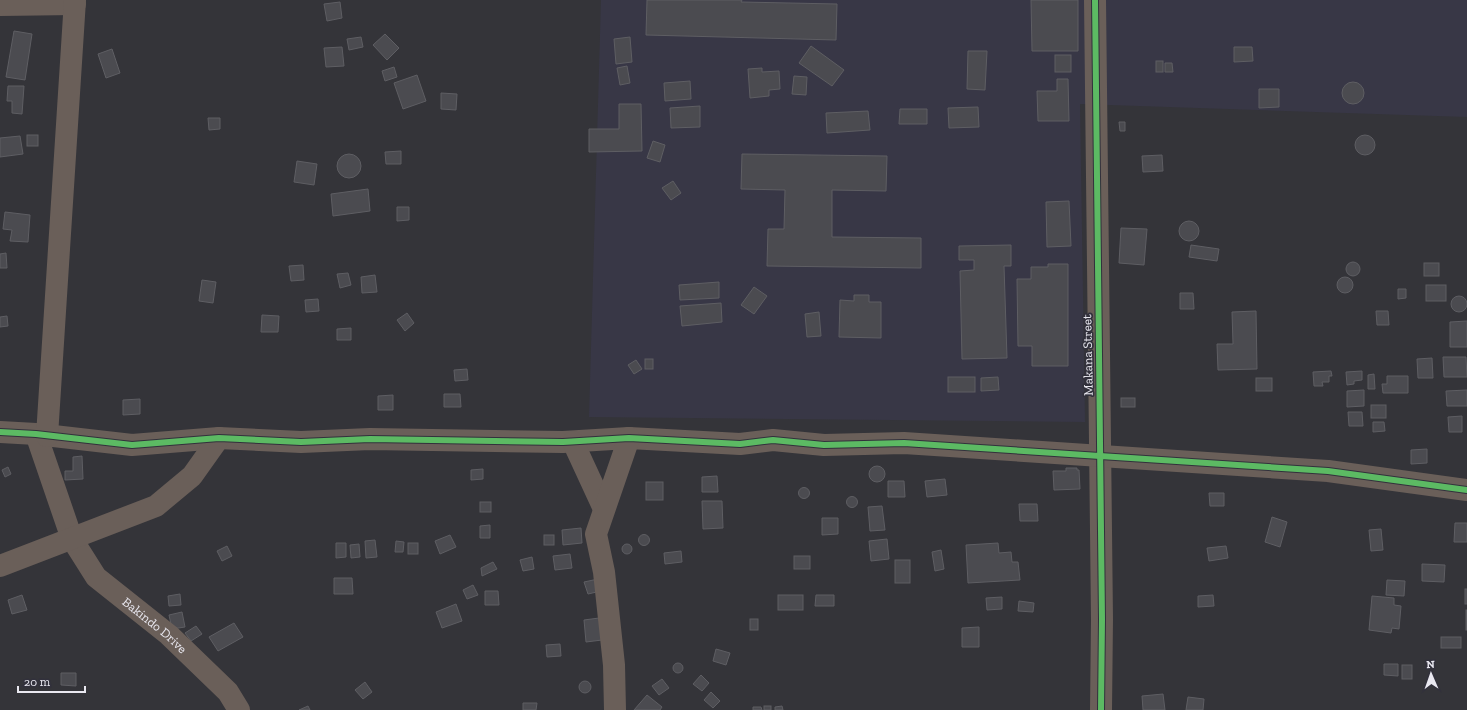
<svg xmlns="http://www.w3.org/2000/svg" width="1467" height="710" font-family="'Zilla Slab',serif">
  <style>
    .built { fill: #383746 }
    .building { fill: #4b4b50; stroke: #5e5e63 }
    .lines { fill: none; stroke-linecap: round; stroke-linejoin: round }
    .minor { stroke: #6a5f59; stroke-width: 22 }
    .cycleway-casing { stroke: #32313c; stroke-width: 8 }
    .cycleway { stroke: #5cba63; stroke-width: 6 }
    .labels { text-anchor: middle; stroke-width: 3.5; stroke-linejoin: round; paint-order: stroke }
    .street-label { font-size: 13px; fill: #e9e8f0; stroke: #32313c }
  </style>
  <rect width="100%" height="100%" fill="#343439"/>
  <polygon class="built" points="601,0 1467,0 1467,117 1080,104 1085,422 589,417"/>
  <g class="building">
    <polygon points="647,0 742,0 741,2 837,4 836,40 646,35"/>
    <polygon points="1031,0 1078,0 1078,51 1032,51"/>
    <polygon points="340,2 342,18 327,21 324,4"/>
    <polygon points="14,31 32,34 25,80 6,77"/>
    <polygon points="385,34 399,48 387,60 373,45"/>
    <polygon points="361,37 363,47 349,50 347,39"/>
    <polygon points="630,37 632,62 616,64 614,39"/>
    <polygon points="811,46 844,70 832,86 799,63"/>
    <polygon points="342,47 344,66 326,67 324,48"/>
    <polygon points="1234,47 1252,47 1253,61 1234,62"/>
    <polygon points="112,49 120,73 106,78 98,54"/>
    <polygon points="968,51 987,51 985,90 967,89"/>
    <rect x="1055" y="55" width="16" height="17"/>
    <rect x="1156" y="61" width="7" height="11"/>
    <polygon points="1165,63 1172,63 1173,72 1165,72"/>
    <polygon points="627,66 630,83 620,85 617,68"/>
    <polygon points="394,67 397,77 385,81 382,71"/>
    <polygon points="762,68 762,72 779,71 780,89 769,90 769,96 750,98 748,69"/>
    <polygon points="417,75 426,101 403,109 394,83"/>
    <polygon points="794,76 807,77 806,95 792,94"/>
    <polygon points="1057,79 1068,79 1069,121 1038,121 1037,91 1057,91"/>
    <polygon points="690,81 691,99 665,101 664,83"/>
    <circle cx="1353" cy="93" r="11"/>
    <polygon points="8,86 24,86 22,114 12,113 12,101 7,101"/>
    <polygon points="1259,89 1279,89 1279,107 1259,108"/>
    <polygon points="441,93 457,94 456,110 441,109"/>
    <polygon points="619,104 641,104 642,151 589,152 589,129 619,129"/>
    <polygon points="700,106 700,127 671,128 670,108"/>
    <polygon points="978,107 979,127 949,128 948,108"/>
    <polygon points="900,109 927,109 927,124 899,124"/>
    <polygon points="868,111 870,130 827,133 826,113"/>
    <polygon points="208,118 220,118 220,129 209,130"/>
    <polygon points="1119,122 1125,122 1125,131 1120,131"/>
    <circle cx="1365" cy="145" r="10"/>
    <rect x="27" y="135" width="11" height="11"/>
    <polygon points="20,136 23,154 0,157 0,138"/>
    <polygon points="653,141 665,145 660,162 647,158"/>
    <polygon points="401,151 401,164 386,164 385,152"/>
    <circle cx="349" cy="166" r="12"/>
    <polygon points="742,154 887,156 886,191 832,190 832,237 921,238 921,268 767,266 768,229 784,229 785,190 741,189"/>
    <polygon points="1162,155 1163,171 1143,172 1142,156"/>
    <polygon points="297,161 317,164 314,185 294,182"/>
    <polygon points="673,181 681,193 671,200 662,188"/>
    <polygon points="368,189 370,211 333,216 331,194"/>
    <polygon points="1069,201 1071,246 1047,247 1046,202"/>
    <polygon points="397,207 409,207 409,220 397,221"/>
    <polygon points="5,212 30,215 28,242 10,241 12,230 3,229"/>
    <circle cx="1189" cy="231" r="10"/>
    <polygon points="1121,228 1147,229 1144,265 1119,263"/>
    <polygon points="1011,245 1011,266 1004,266 1007,358 962,359 960,271 974,270 974,260 959,260 959,246"/>
    <polygon points="1191,245 1219,249 1217,261 1189,257"/>
    <polygon points="6,253 7,268 0,268 0,254"/>
    <circle cx="1353" cy="269" r="7"/>
    <rect x="1424" y="263" width="15" height="13"/>
    <polygon points="1048,264 1068,264 1068,366 1032,366 1032,346 1018,346 1017,279 1031,279 1031,267 1048,267"/>
    <polygon points="303,265 304,280 291,281 289,266"/>
    <polygon points="348,273 351,285 340,288 337,274"/>
    <polygon points="375,275 377,292 362,293 361,277"/>
    <circle cx="1345" cy="285" r="8"/>
    <polygon points="202,280 216,282 213,303 199,301"/>
    <polygon points="719,282 719,298 680,300 679,285"/>
    <rect x="1426" y="285" width="20" height="16"/>
    <polygon points="754,287 767,296 754,314 741,305"/>
    <polygon points="1398,289 1406,289 1406,298 1398,299"/>
    <polygon points="1180,293 1193,293 1194,309 1180,309"/>
    <polygon points="854,295 869,295 869,302 881,302 881,338 839,337 840,300 854,301"/>
    <circle cx="1459" cy="304" r="8"/>
    <polygon points="318,299 319,311 306,312 305,300"/>
    <polygon points="721,303 722,322 682,326 680,306"/>
    <polygon points="1256,311 1257,369 1218,370 1217,344 1233,344 1232,312"/>
    <polygon points="1376,311 1388,311 1389,325 1377,325"/>
    <polygon points="819,312 821,336 807,337 805,314"/>
    <polygon points="407,313 414,323 405,331 397,320"/>
    <polygon points="262,315 279,316 278,332 261,332"/>
    <polygon points="7,316 8,326 0,327 0,317"/>
    <polygon points="1467,321 1467,347 1450,347 1450,322"/>
    <polygon points="351,328 351,340 337,340 337,329"/>
    <polygon points="1443,357 1466,357 1467,377 1444,377"/>
    <polygon points="1432,358 1433,378 1418,378 1417,359"/>
    <rect x="645" y="359" width="8" height="10"/>
    <polygon points="636,360 642,369 634,374 628,365"/>
    <polygon points="467,369 468,380 455,381 454,370"/>
    <polygon points="1331,371 1332,376 1329,376 1329,382 1322,382 1323,386 1314,386 1313,372"/>
    <polygon points="1362,371 1362,380 1354,381 1354,384 1347,385 1346,372"/>
    <polygon points="1374,374 1375,389 1368,389 1368,375"/>
    <polygon points="1387,376 1408,376 1408,393 1383,393 1382,384 1387,384"/>
    <rect x="948" y="377" width="27" height="15"/>
    <polygon points="998,377 999,390 981,391 981,378"/>
    <rect x="1256" y="378" width="16" height="13"/>
    <polygon points="1364,390 1364,406 1347,407 1347,391"/>
    <polygon points="1467,390 1467,406 1447,406 1446,391"/>
    <polygon points="444,394 460,394 461,407 444,407"/>
    <polygon points="393,395 393,410 378,410 378,396"/>
    <rect x="1121" y="398" width="14" height="9"/>
    <polygon points="140,399 140,414 123,415 123,400"/>
    <rect x="1371" y="405" width="15" height="13"/>
    <polygon points="1348,412 1362,412 1363,426 1349,426"/>
    <polygon points="1462,416 1462,432 1449,432 1448,417"/>
    <polygon points="1373,422 1384,422 1385,431 1373,432"/>
    <polygon points="1427,449 1427,463 1411,464 1411,450"/>
    <polygon points="82,456 83,479 65,480 65,471 73,471 73,457"/>
    <circle cx="877" cy="474" r="8"/>
    <polygon points="8,467 11,474 5,477 2,470"/>
    <polygon points="1066,468 1077,468 1077,470 1079,470 1080,489 1054,490 1053,471 1066,471"/>
    <polygon points="483,469 483,479 471,480 471,470"/>
    <polygon points="717,476 718,492 702,492 702,477"/>
    <polygon points="945,479 947,495 927,497 925,481"/>
    <polygon points="888,481 904,481 905,497 888,497"/>
    <rect x="646" y="482" width="17" height="18"/>
    <circle cx="804" cy="493" r="5.5"/>
    <polygon points="1209,493 1224,493 1224,506 1210,506"/>
    <circle cx="852" cy="502" r="5.5"/>
    <polygon points="702,501 722,501 723,528 703,529"/>
    <rect x="480" y="502" width="11" height="10"/>
    <polygon points="1019,504 1037,504 1038,521 1020,521"/>
    <polygon points="882,506 885,530 870,531 868,507"/>
    <polygon points="1272,517 1287,522 1280,547 1265,542"/>
    <polygon points="822,518 838,518 838,534 822,535"/>
    <polygon points="1455,523 1467,523 1467,542 1454,542"/>
    <polygon points="490,525 490,538 480,538 480,526"/>
    <polygon points="581,528 582,543 563,545 562,530"/>
    <polygon points="1381,529 1383,550 1371,551 1369,530"/>
    <circle cx="644" cy="540" r="5.5"/>
    <polygon points="450,535 456,547 440,554 435,541"/>
    <rect x="544" y="535" width="10" height="10"/>
    <polygon points="887,539 889,559 871,561 869,541"/>
    <polygon points="375,540 377,557 366,558 365,541"/>
    <polygon points="396,541 404,542 403,552 395,552"/>
    <polygon points="336,543 346,543 346,557 336,558"/>
    <rect x="408" y="543" width="10" height="11"/>
    <polygon points="998,543 999,553 1011,552 1012,562 1018,562 1020,580 968,583 966,545"/>
    <circle cx="627" cy="549" r="5"/>
    <polygon points="359,544 360,557 351,558 350,545"/>
    <polygon points="227,546 232,556 222,561 217,551"/>
    <polygon points="1226,546 1228,558 1209,561 1207,548"/>
    <polygon points="941,550 944,569 935,571 932,552"/>
    <polygon points="681,551 682,562 665,564 664,553"/>
    <polygon points="570,554 572,568 555,570 553,556"/>
    <rect x="794" y="556" width="16" height="13"/>
    <polygon points="532,557 534,569 523,571 520,560"/>
    <rect x="895" y="560" width="15" height="23"/>
    <polygon points="493,562 497,569 482,576 481,568"/>
    <polygon points="1422,564 1445,565 1444,582 1422,581"/>
    <polygon points="334,578 352,578 353,594 334,594"/>
    <polygon points="598,579 601,591 588,594 584,582"/>
    <polygon points="1387,580 1405,581 1404,596 1386,595"/>
    <polygon points="473,585 478,595 467,599 463,590"/>
    <rect x="1465" y="589" width="2" height="15"/>
    <polygon points="485,591 498,591 499,605 485,605"/>
    <polygon points="180,594 181,605 169,606 168,596"/>
    <polygon points="22,595 27,610 12,614 8,600"/>
    <rect x="778" y="595" width="25" height="15"/>
    <polygon points="816,595 834,595 834,606 815,606"/>
    <polygon points="1213,595 1214,606 1198,607 1198,596"/>
    <polygon points="1372,596 1394,598 1394,605 1401,606 1399,629 1392,628 1391,633 1369,630"/>
    <polygon points="1002,597 1002,609 987,610 986,598"/>
    <polygon points="1019,601 1034,603 1033,612 1018,611"/>
    <polygon points="456,604 462,621 442,628 436,612"/>
    <rect x="1466" y="610" width="1" height="20"/>
    <polygon points="182,612 185,627 172,629 169,615"/>
    <polygon points="599,618 602,640 586,642 584,620"/>
    <rect x="750" y="619" width="8" height="11"/>
    <polygon points="234,623 243,637 218,651 209,637"/>
    <polygon points="196,626 202,634 191,641 185,633"/>
    <polygon points="979,627 979,647 962,647 962,628"/>
    <rect x="1441" y="637" width="20" height="11"/>
    <polygon points="560,644 561,656 547,657 546,645"/>
    <polygon points="716,649 730,653 726,665 713,661"/>
    <circle cx="678" cy="668" r="5"/>
    <polygon points="1384,664 1398,664 1398,676 1384,675"/>
    <rect x="1402" y="665" width="10" height="14"/>
    <polygon points="61,673 76,673 76,686 61,685"/>
    <polygon points="701,675 709,683 702,691 693,684"/>
    <polygon points="662,679 669,688 659,695 652,686"/>
    <circle cx="585" cy="687" r="6"/>
    <polygon points="365,682 372,692 363,699 355,690"/>
    <polygon points="711,692 720,701 713,708 704,700"/>
    <polygon points="1163,694 1165,710 1143,710 1142,696"/>
    <polygon points="647,695 662,707 660,710 634,710"/>
    <polygon points="1188,697 1204,699 1203,710 1186,710"/>
    <polygon points="523,703 537,703 536,710 523,710"/>
    <polygon points="308,706 310,710 299,710"/>
    <rect x="764" y="706" width="7" height="4"/>
    <polygon points="782,706 783,710 775,710 775,707"/>
    <polygon points="753,707 761,707 762,710 753,710"/>
  </g>
  <g class="lines">
    <g class="minor">
      <polyline points="1095,0 1102,619 1101,710"/>
      <polyline points="0,5 75,4"/>
      <polyline points="0,432 36,434 132,445 219,438 301,442 370,439 563,442 629,438 740,444 773,440 824,445 904,443 1328,471 1467,490"/>
      <path id="s1" d="M36,434L72,539L96,577L169,635L228,692L239,710"/>
      <polyline points="47,436 75,0"/>
      <polyline points="573,442 604,509"/>
      <polyline points="0,566 156,506 192,476 219,438"/>
      <polyline points="615,710 614,665 604,572 596,534 629,438"/>
    </g>
    <g class="cycleway-casing">
      <g id="cycleway">
        <polyline points="1095,0 1102,619 1101,710"/>
        <polyline points="0,432 36,434 132,445 219,438 301,442 370,439 563,442 629,438 740,444 773,440 824,445 904,443 1328,471 1467,490"/>
      </g>
    </g>
    <use href="#cycleway" class="cycleway"/>
  </g>
  <g class="labels">
    <g class="street-label">
      <text transform="translate(1087 355) rotate(-91)" y="5">Makana Street</text>
      <text dy="5" stroke="none"><textPath href="#s1" startOffset="232">Bakindo Drive</textPath></text>
    </g>
  </g>
  <g transform="translate(1431 674) rotate(358)" stroke="#32313c" stroke-width="3" paint-order="stroke">
  <path d="M0-3L7 15L0 10L-7 15Z" fill="#e9e8f0"/>
  <text y="-6" font-size="11" font-weight="bold" text-anchor="middle" fill="#e9e8f0">N</text>
  </g>
  <path d="M18 686v6h67v-6" fill="none" stroke="#e9e8f0" stroke-width="2"/>
  <text x="24" y="686" font-size="12" fill="#e9e8f0" stroke="#32313c" stroke-width="3" paint-order="stroke">20 m</text>
</svg>
